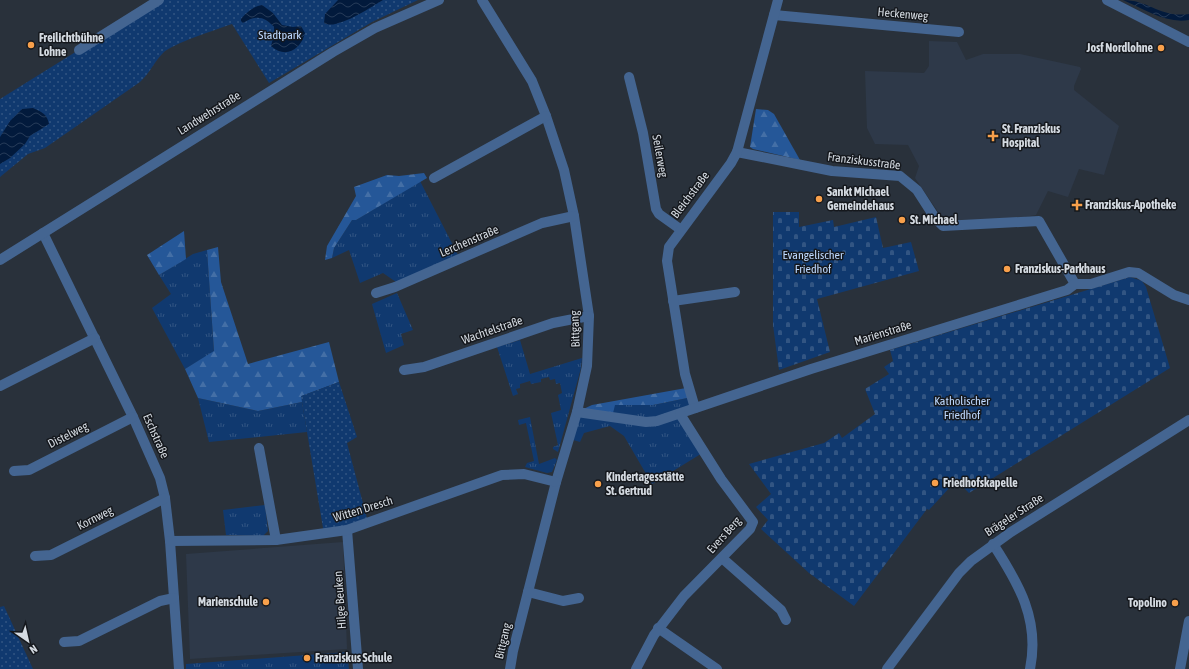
<svg xmlns="http://www.w3.org/2000/svg" width="1189" height="669" font-family="'Asap Condensed',sans-serif">
  <style>
    .built { fill: #2e3949 }
    .grass { fill: url(#grass-tufts) }
    .forest { fill: url(#forest-firs) }
    .cemetery { fill: url(#cemetery-stones) }
    .park { fill: url(#park-dots) }
    .water { fill: url(#water-waves) }
    .lines { fill: none; stroke-linecap: round; stroke-linejoin: round }
    .minor { stroke: #446591; stroke-width: 10 }
    .poi-dot { fill: #f8a04b; stroke: #15181d; stroke-width: 1.5 }
    .labels { text-anchor: middle; stroke-width: 3; stroke-linejoin: round; paint-order: stroke }
    .street-label { font-size: 12px; fill: #d4dae1; stroke: #15181d }
    .park-label { font-size: 12px; fill: #bed9ff; stroke: #15181d }
    .poi-label { font-size: 12px; font-weight: bold; fill: #d4dae1; stroke: #15181d; text-anchor: start }
  </style>
  <defs>
    <pattern id="grass-tufts" width="24" height="20" patternUnits="userSpaceOnUse"><rect width="24" height="20" fill="#10396f"/><path d="M3 7l-1-3M5 7V3M7 7l1-3M15 17l-1-3M17 17v-4M19 17l1-3" fill="none" stroke="#325583"/></pattern>
    <pattern id="forest-firs" width="22" height="20" patternUnits="userSpaceOnUse"><rect width="22" height="20" fill="#255798"/><path d="M5 1l3.5 6h-7zM16 11l3.5 6h-7z" fill="#446fa6"/></pattern>
    <pattern id="cemetery-stones" width="16" height="16" patternUnits="userSpaceOnUse"><rect width="16" height="16" fill="#10396f"/><path d="M2 7V4a2 2 0 0 1 4 0v3zM10 15v-3a2 2 0 0 1 4 0v3z" fill="#325583"/></pattern>
    <pattern id="park-dots" width="8" height="8" patternUnits="userSpaceOnUse"><rect width="8" height="8" fill="#10396f"/><path d="M2 2h.1M6 6h.1" fill="none" stroke="#325583" stroke-width="1.8" stroke-linecap="round"/></pattern>
    <pattern id="water-waves" width="16" height="10" patternUnits="userSpaceOnUse"><rect width="16" height="10" fill="#021a3c"/><path d="M0 5q4-4 8 0t8 0" fill="none" stroke="#263b58"/></pattern>
  </defs>
  <rect width="100%" height="100%" fill="#29313b"/>
  <g class="built">
    <polygon points="929,41 957,42 966,60 983,54 1020,54 1080,67 1081,69 1074,86 1074,90 1119,126 1104,175 1079,169 1068,197 1048,191 1036,215 1001,221 945,222 915,178 919,166 908,145 875,144 867,128 865,71 924,73 929,66"/>
    <polygon points="343,542 347,649 190,659 186,554"/>
  </g>
  <g class="grass">
    <polygon points="420,181 458,255 396,282 383,273 360,283 349,250 332,258 334,248 352,220 356,220"/>
    <polygon points="207,250 214,352 185,369 152,308 171,294 159,275 193,254"/>
    <polygon points="397,293 413,330 401,334 404,345 386,353 372,304"/>
    <polygon points="520,340 530,374 582,358 581,368 558,452 553,449 553,447 558,445 551,413 561,410 558,395 562,393 560,383 556,384 555,379 550,380 549,377 541,379 541,382 531,384 530,381 520,384 520,388 516,389 518,394 513,396 497,347"/>
    <polygon points="692,397 695,408 680,414 704,452 652,484 624,436 610,426 584,433 580,442 570,439 577,412 615,405 653,405"/>
    <polygon points="198,398 258,411 302,402 307,432 209,442"/>
    <polygon points="530,417 539,464 555,458 557,460 552,472 547,473 525,467 527,463 534,461 526,423 519,425 518,420"/>
    <polygon points="265,505 268,531 263,536 226,535 223,510"/>
    <polygon points="347,652 349,669 186,669 186,664"/>
  </g>
  <g class="forest">
    <polygon points="756,109 768,110 774,114 800,160 753,149 750,147"/>
    <polygon points="424,173 427,178 356,220 352,220 334,248 332,258 325,260 327,246 356,196 354,187 387,175 399,176"/>
    <polygon points="184,231 186,259 159,275 147,255"/>
    <polygon points="218,247 221,282 248,364 329,342 339,382 302,396 302,402 258,411 198,398 185,369 214,351 207,250"/>
    <polygon points="686,388 692,397 653,405 615,405 612,417 577,412 592,405"/>
  </g>
  <g class="cemetery">
    <polygon points="773,212 799,212 799,227 833,220 834,227 876,217 883,248 911,242 919,271 817,299 830,352 779,370 773,325"/>
    <polygon points="1130,277 1142,281 1146,287 1170,368 969,493 961,485 952,485 929,510 927,509 854,606 809,573 761,529 768,520 756,507 771,494 749,464 824,443 839,433 842,438 875,414 865,389 889,374 884,367 893,361 890,350"/>
  </g>
  <g class="park">
    <path d="M159,0H418L372,22L269,83L232,24C218,29 171,44 163,53C154,62 150,73 140,82L45,148L28,154L0,177V99Z"/>
    <polygon points="339,382 357,437 347,443 368,522 324,534 301,396"/>
    <polygon points="4,606 33,669 0,669 0,607"/>
  </g>
  <g class="water">
    <path d="M338,0H383C371,7 336,31 324,23L325,14Z"/>
    <path d="M1123,0C1149,0 1160,18 1189,14V20C1166,24 1144,9 1123,0Z"/>
    <path d="M262,5L273,13L282,25L293,27L301,26L305,33C301,50 285,59 271,46L274,34V27C264,16 256,15 243,23L241,21V19C246,13 254,6 262,5Z"/>
    <path d="M33,108C42,112 47,114 49,124L30,136L25,144L10,158L0,164V137L10,121L22,109Z"/>
  </g>
  <g class="lines">
    <g class="minor">
      <polyline points="482,0 532,81 546,116 564,170 574,216 589,316 587,366 577,412 556,482 513,651 510,669"/>
      <polyline points="1107,0 1189,42"/>
      <polyline points="774,15 959,32"/>
      <polyline points="79,50 159,0"/>
      <polyline points="629,77 643,133 656,209 659,214 680,229"/>
      <polyline points="737,152 832,171 900,176 917,190 935,218 943,226 1039,221 1075,284"/>
      <polyline points="434,178 546,116"/>
      <polyline points="43,233 133,417 160,478 165,498 170,541 179,669"/>
      <polyline points="0,260 333,52 375,28 439,0"/>
      <polyline points="376,293 395,287 542,223 574,216"/>
      <polyline points="673,301 735,292"/>
      <polyline points="404,370 424,367 553,323 589,316"/>
      <polyline points="0,386 95,338"/>
      <polyline points="695,408 685,374 667,261 669,247 731,163 737,152 778,0"/>
      <polyline points="577,412 646,422 657,421 811,369 1067,290 1075,284 1091,284 1129,272 1138,273 1174,295 1189,300"/>
      <polyline points="259,448 276,540"/>
      <polyline points="14,471 29,470 133,417"/>
      <polyline points="347,530 358,669"/>
      <polyline points="170,541 276,540 347,530 502,475 524,474 556,482"/>
      <path d="M993,544C1019,584 1040,620 1030,669"/>
      <polyline points="35,556 51,555 165,498"/>
      <polyline points="722,558 781,610 786,620"/>
      <polyline points="528,592 563,601 579,598"/>
      <polyline points="658,628 717,669"/>
      <polyline points="64,642 79,641 160,601 174,598"/>
      <polyline points="636,669 654,635 684,596 750,529 753,522 721,479 680,414"/>
      <polyline points="887,669 959,573 971,561 1011,532 1189,420"/>
      <polyline points="1180,669 1189,621"/>
    </g>
  </g>
  <g class="poi-dot">
    <circle cx="31" cy="45" r="4"/>
    <circle cx="1161" cy="48" r="4"/>
    <path d="M991 130h4v4h4v4h-4v4h-4v-4h-4v-4h4z"/>
    <circle cx="819" cy="199" r="4"/>
    <path d="M1075 199h4v4h4v4h-4v4h-4v-4h-4v-4h4z"/>
    <circle cx="902" cy="220" r="4"/>
    <circle cx="1007" cy="269" r="4"/>
    <circle cx="935" cy="483" r="4"/>
    <circle cx="598" cy="484" r="4"/>
    <circle cx="266" cy="602" r="4"/>
    <circle cx="1175" cy="603" r="4"/>
    <circle cx="307" cy="658" r="4"/>
  </g>
  <g class="labels">
    <g class="street-label">
      <text transform="translate(903 14) rotate(5)" y="4">Heckenweg</text>
      <text transform="translate(209 113) rotate(-32)" y="4">Landwehrstraße</text>
      <text transform="translate(660 156) rotate(80)" y="4">Seilerweg</text>
      <text transform="translate(864 161) rotate(7)" y="4">Franziskusstraße</text>
      <text transform="translate(690 195) rotate(-53)" y="4">Bleichstraße</text>
      <text transform="translate(469 241) rotate(-23)" y="4">Lerchenstraße</text>
      <text transform="translate(575 329) rotate(-92)" y="4">Bittgang</text>
      <text transform="translate(492 330) rotate(-19)" y="4">Wachtelstraße</text>
      <text transform="translate(883 333) rotate(-17)" y="4">Marienstraße</text>
      <text transform="translate(68 435) rotate(-27)" y="4">Distelweg</text>
      <text transform="translate(156 436) rotate(66)" y="4">Eschstraße</text>
      <text transform="translate(363 509) rotate(-17)" y="4">Witten Dresch</text>
      <text transform="translate(1014 515) rotate(-33)" y="4">Brägeler Straße</text>
      <text transform="translate(95 518) rotate(-27)" y="4">Kornweg</text>
      <text transform="translate(724 535) rotate(-48)" y="4">Evers Berg</text>
      <text transform="translate(340 600) rotate(-94)" y="4">Hilge Beuken</text>
      <text transform="translate(503 641) rotate(-77)" y="4">Bittgang</text>
    </g>
    <g class="park-label">
      <text x="280" y="39">Stadtpark</text>
      <text x="813" y="259">Evangelischer<tspan x="813" dy="14">Friedhof</tspan></text>
      <text x="962" y="405">Katholischer<tspan x="962" dy="14">Friedhof</tspan></text>
    </g>
    <g class="poi-label">
      <text x="39" y="42">Freilichtbühne<tspan x="39" dy="14">Lohne</tspan></text>
      <text x="1153" y="52" text-anchor="end">Josf Nordlohne</text>
      <text x="1002" y="133">St. Franziskus<tspan x="1002" dy="14">Hospital</tspan></text>
      <text x="827" y="196">Sankt Michael<tspan x="827" dy="14">Gemeindehaus</tspan></text>
      <text x="1085" y="209">Franziskus-Apotheke</text>
      <text x="910" y="224">St. Michael</text>
      <text x="1015" y="273">Franziskus-Parkhaus</text>
      <text x="606" y="481">Kindertagesstätte<tspan x="606" dy="14">St. Gertrud</tspan></text>
      <text x="943" y="487">Friedhofskapelle</text>
      <text x="258" y="606" text-anchor="end">Marienschule</text>
      <text x="1167" y="607" text-anchor="end">Topolino</text>
      <text x="315" y="662">Franziskus Schule</text>
    </g>
  </g>
  <g transform="translate(28 641) rotate(146)" stroke="#15181d" stroke-width="3" paint-order="stroke">
  <path d="M0-3L7 15L0 10L-7 15Z" fill="#d4dae1"/>
  <text y="-6" font-size="11" font-weight="bold" text-anchor="middle" fill="#d4dae1">N</text>
  </g>
</svg>
